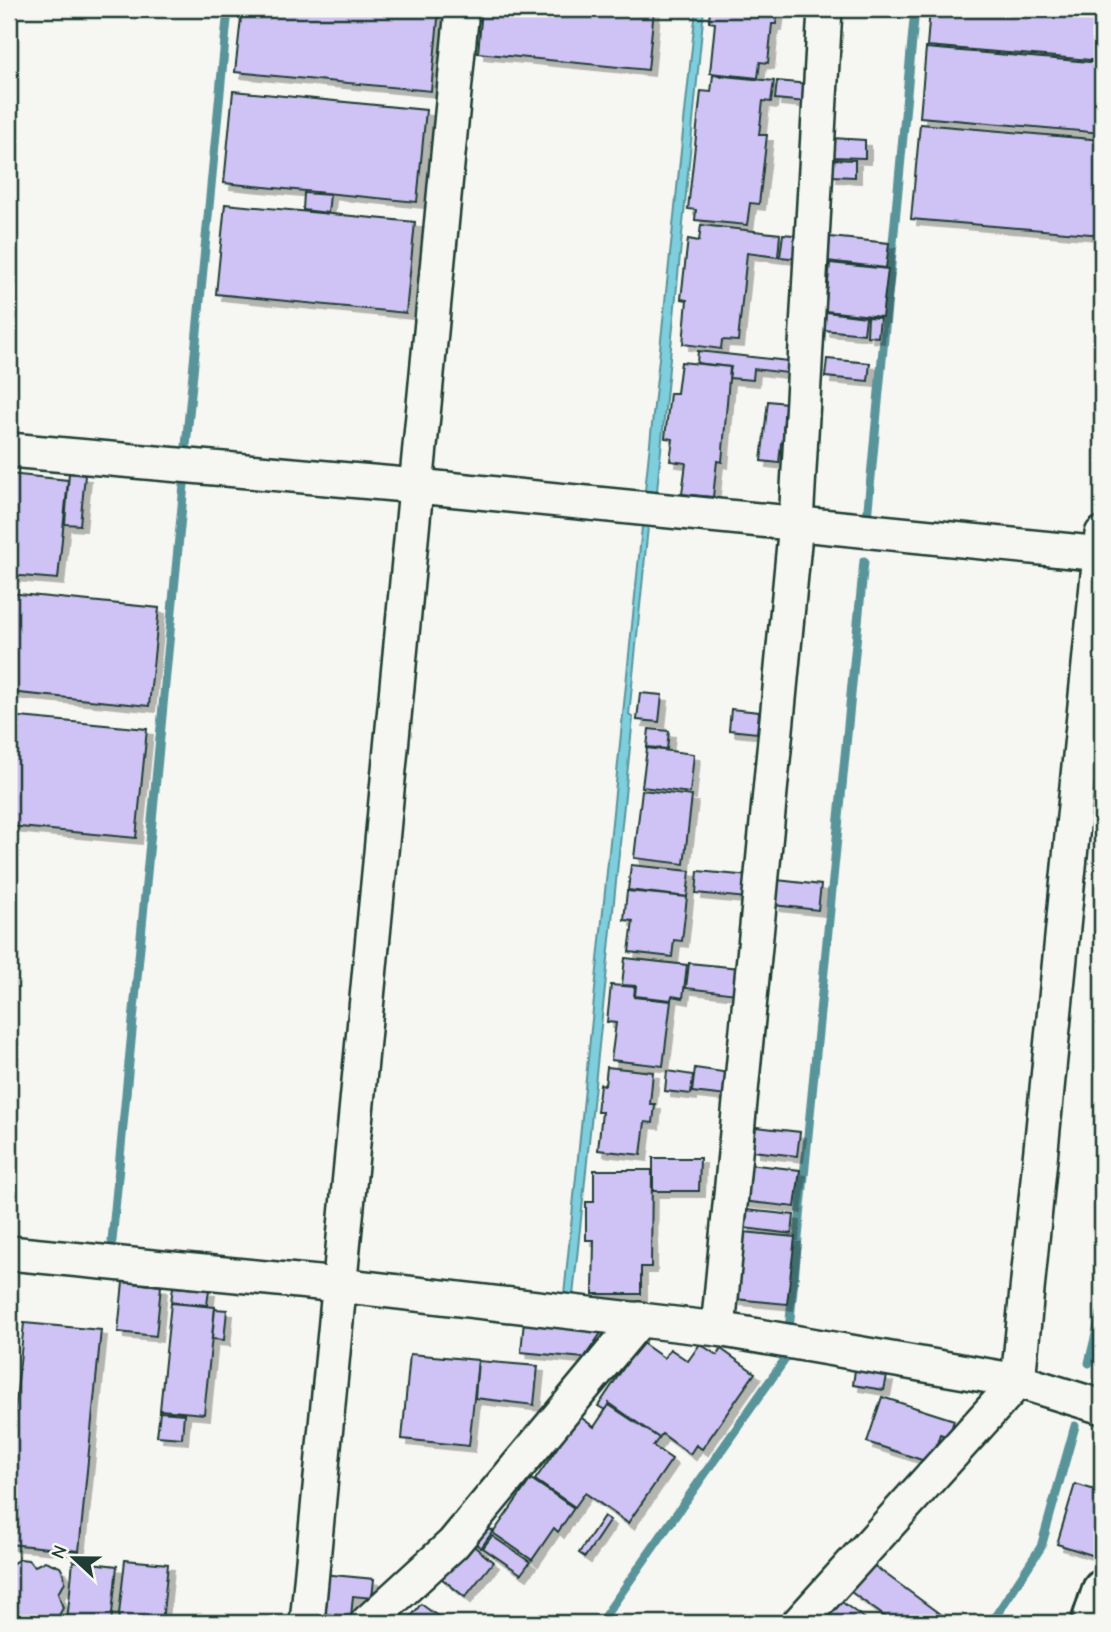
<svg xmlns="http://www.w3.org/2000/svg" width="1111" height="1632" font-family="'Comic Neue',sans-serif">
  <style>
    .water { fill: #7fcedd; stroke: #599499; stroke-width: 2 }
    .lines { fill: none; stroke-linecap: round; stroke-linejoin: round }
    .stream { stroke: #599499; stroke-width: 9 }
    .building { fill: #cfc2f4; stroke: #1f3d34; stroke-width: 2; filter: url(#shadow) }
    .street-casing { stroke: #1f3d34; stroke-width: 38 }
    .secondary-casing { stroke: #1f3d34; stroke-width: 44 }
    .street { stroke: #f6f6f2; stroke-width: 33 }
    .secondary { stroke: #f6f6f2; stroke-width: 38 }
  </style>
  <defs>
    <filter id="shadow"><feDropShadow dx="6" dy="6" stdDeviation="0" flood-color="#0004"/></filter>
  </defs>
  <rect width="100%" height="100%" fill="#f6f6f2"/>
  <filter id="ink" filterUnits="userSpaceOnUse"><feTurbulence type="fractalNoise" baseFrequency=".0143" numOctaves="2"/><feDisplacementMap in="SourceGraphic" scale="14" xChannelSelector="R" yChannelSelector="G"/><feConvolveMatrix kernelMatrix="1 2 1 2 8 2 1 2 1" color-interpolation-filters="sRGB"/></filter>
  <g filter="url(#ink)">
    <g class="water">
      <polygon points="696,9 704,9 656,501 644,500"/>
      <polygon points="643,517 649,517 629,715 633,718 573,1296 564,1295"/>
    </g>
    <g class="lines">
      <g class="stream">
        <polyline points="186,446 228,9"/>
        <polyline points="867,519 915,9"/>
        <polyline points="112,1241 184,485"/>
        <polyline points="789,1330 864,561"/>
        <polyline points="1089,1363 1102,1309"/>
        <polyline points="600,1623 786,1358"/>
        <polyline points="991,1623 1041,1547 1075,1426"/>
      </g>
    </g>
    <g class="building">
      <polygon points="242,9 439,9 431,91 235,72"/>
      <polygon points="482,9 654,9 648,70 478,53"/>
      <polygon points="710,9 778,9 776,24 772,24 768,63 760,62 758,78 710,73 715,23 709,22"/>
      <polygon points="930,9 1102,10 1102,61 927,46"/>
      <polygon points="926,48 1102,63 1102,133 920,117"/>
      <polygon points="713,75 774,81 771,102 763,101 759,135 767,135 759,204 750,203 747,225 695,220 696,210 688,209 701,91 711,92"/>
      <polygon points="777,81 808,84 806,102 775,99"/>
      <polygon points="233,91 426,110 417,202 224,183"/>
      <polygon points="920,124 1102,140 1102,235 911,219"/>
      <polygon points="832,138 865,140 865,158 831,157"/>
      <polygon points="832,159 855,160 855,177 831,176"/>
      <polygon points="304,193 330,195 328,213 303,210"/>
      <polygon points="225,204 415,222 406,313 216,294"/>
      <polygon points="701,225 780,234 778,257 747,253 738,341 722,340 721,349 683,344 687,300 681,299 688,239 699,241"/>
      <polygon points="783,234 803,236 800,259 780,257"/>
      <polygon points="830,237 889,243 886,268 827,261"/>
      <polygon points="830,263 888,269 882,317 825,311"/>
      <polygon points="826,312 866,317 864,334 824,330"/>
      <polygon points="868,317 880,318 878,337 867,336"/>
      <polygon points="698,351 788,361 787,373 754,369 753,380 729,378 731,367 697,363"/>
      <polygon points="827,359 870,363 868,381 825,377"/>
      <polygon points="681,362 730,367 722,462 717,461 713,497 682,494 686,463 670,461 673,439 665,438 670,393 677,393"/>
      <polygon points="768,401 786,403 783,429 787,429 785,443 781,443 779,463 761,461"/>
      <polygon points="69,473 85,475 80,525 65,524"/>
      <polygon points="9,474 68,480 58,579 9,575"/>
      <polygon points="9,593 159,608 149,706 9,692"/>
      <polygon points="640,693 662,695 659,722 637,720"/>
      <polygon points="731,709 759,712 757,733 729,730"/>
      <polygon points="9,716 147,729 136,838 9,826"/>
      <polygon points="649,729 669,731 667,749 647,747"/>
      <polygon points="647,748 694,754 690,793 642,787"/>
      <polygon points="642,790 692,796 684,864 634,858"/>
      <polygon points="631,865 690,871 687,897 628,890"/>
      <polygon points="698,871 749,876 747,898 696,893"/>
      <polygon points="777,880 821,885 818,910 774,905"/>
      <polygon points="627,891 687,897 682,941 674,940 672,957 629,952 633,921 624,920"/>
      <polygon points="625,958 687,965 683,998 672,996 671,1000 635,996 636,986 622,985"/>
      <polygon points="689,963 739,968 736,994 686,988"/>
      <polygon points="611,985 635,987 634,997 671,1001 663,1066 611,1060 616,1023 607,1022"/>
      <polygon points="607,1067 653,1072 650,1104 655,1104 653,1123 645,1122 641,1155 598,1150 602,1112 597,1112 600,1084 605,1085"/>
      <polygon points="695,1068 730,1073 727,1096 692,1092"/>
      <polygon points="667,1071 693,1075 691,1094 665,1091"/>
      <polygon points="756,1127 800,1132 797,1156 753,1151"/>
      <polygon points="653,1158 700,1158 699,1191 653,1191"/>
      <polygon points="747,1164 800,1170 795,1207 742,1201"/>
      <polygon points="594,1170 652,1170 651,1267 641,1267 641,1294 593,1294 594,1240 586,1240 586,1202 594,1202"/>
      <polygon points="746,1210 794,1215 792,1234 744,1228"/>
      <polygon points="743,1232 795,1237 787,1304 735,1299"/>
      <polygon points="123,1282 161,1286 156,1336 118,1332"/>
      <polygon points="173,1287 209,1290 207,1305 171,1302"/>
      <polygon points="171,1303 215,1307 204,1414 160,1410"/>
      <polygon points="215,1309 227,1310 224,1340 212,1339"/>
      <polygon points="524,1321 599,1328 601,1333 584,1358 521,1352"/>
      <polygon points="24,1323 101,1330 79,1551 9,1544 9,1470"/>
      <polygon points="641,1342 664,1358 670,1349 688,1361 700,1344 717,1355 721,1349 755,1373 702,1449 696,1445 690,1454 662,1434 659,1438 609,1403 605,1410 598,1406"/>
      <polygon points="410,1354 478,1360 469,1446 402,1439"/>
      <polygon points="478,1361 538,1366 534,1405 475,1398"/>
      <polygon points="855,1370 887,1376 884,1390 853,1385"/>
      <polygon points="882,1397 954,1420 949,1437 940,1434 931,1463 867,1442"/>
      <polygon points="609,1405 659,1438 653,1446 672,1459 628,1523 585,1493 575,1507 535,1480 579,1416 594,1427"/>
      <polygon points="160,1412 184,1414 182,1438 157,1436"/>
      <polygon points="531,1479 574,1508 558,1532 554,1528 532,1560 493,1533"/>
      <polygon points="1075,1484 1102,1492 1102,1544 1098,1557 1057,1544"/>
      <polygon points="604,1516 610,1520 585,1557 579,1553"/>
      <polygon points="482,1524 493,1531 481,1548 471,1540"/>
      <polygon points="492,1536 530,1562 521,1574 483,1548"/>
      <polygon points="470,1543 493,1562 465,1597 441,1578"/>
      <polygon points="20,1559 28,1560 35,1566 45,1561 60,1567 64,1574 65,1582 58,1593 63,1608 57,1619 60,1623 9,1623 9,1565"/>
      <polygon points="125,1560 168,1564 162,1623 118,1623"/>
      <polygon points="73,1561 117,1566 111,1623 67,1622"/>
      <polygon points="872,1564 952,1623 894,1623 851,1592"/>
      <polygon points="322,1574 374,1579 372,1598 353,1596 351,1617 318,1613"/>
      <polygon points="839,1600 871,1623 823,1623"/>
      <polygon points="421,1604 447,1623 406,1623"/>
    </g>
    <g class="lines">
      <g class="street-casing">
        <g id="street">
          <polyline points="9,450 417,486 1102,554"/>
          <polyline points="9,1253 339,1285 718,1329 1018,1381 1102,1407"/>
          <polyline points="718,1329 796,523 825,9"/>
          <polyline points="307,1623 462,9"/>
          <polyline points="367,1623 453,1544 640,1319"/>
          <polyline points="799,1623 1018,1381 1102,534"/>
        </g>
      </g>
      <g class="secondary-casing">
        <polyline id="secondary" points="1091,1623 1102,1590"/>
      </g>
      <use href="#street" class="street"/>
      <use href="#secondary" class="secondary"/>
    </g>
  </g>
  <rect width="1111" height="1632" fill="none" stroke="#f6f6f2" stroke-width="35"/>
  <rect x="18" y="18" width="1076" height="1597" fill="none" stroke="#1f3d34" stroke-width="2.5" filter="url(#ink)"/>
  <g transform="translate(74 1558) rotate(292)" stroke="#f6f6f2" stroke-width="5" paint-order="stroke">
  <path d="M0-5L12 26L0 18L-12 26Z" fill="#1f3d34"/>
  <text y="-10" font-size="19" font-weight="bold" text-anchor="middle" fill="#1f3d34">N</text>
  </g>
</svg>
